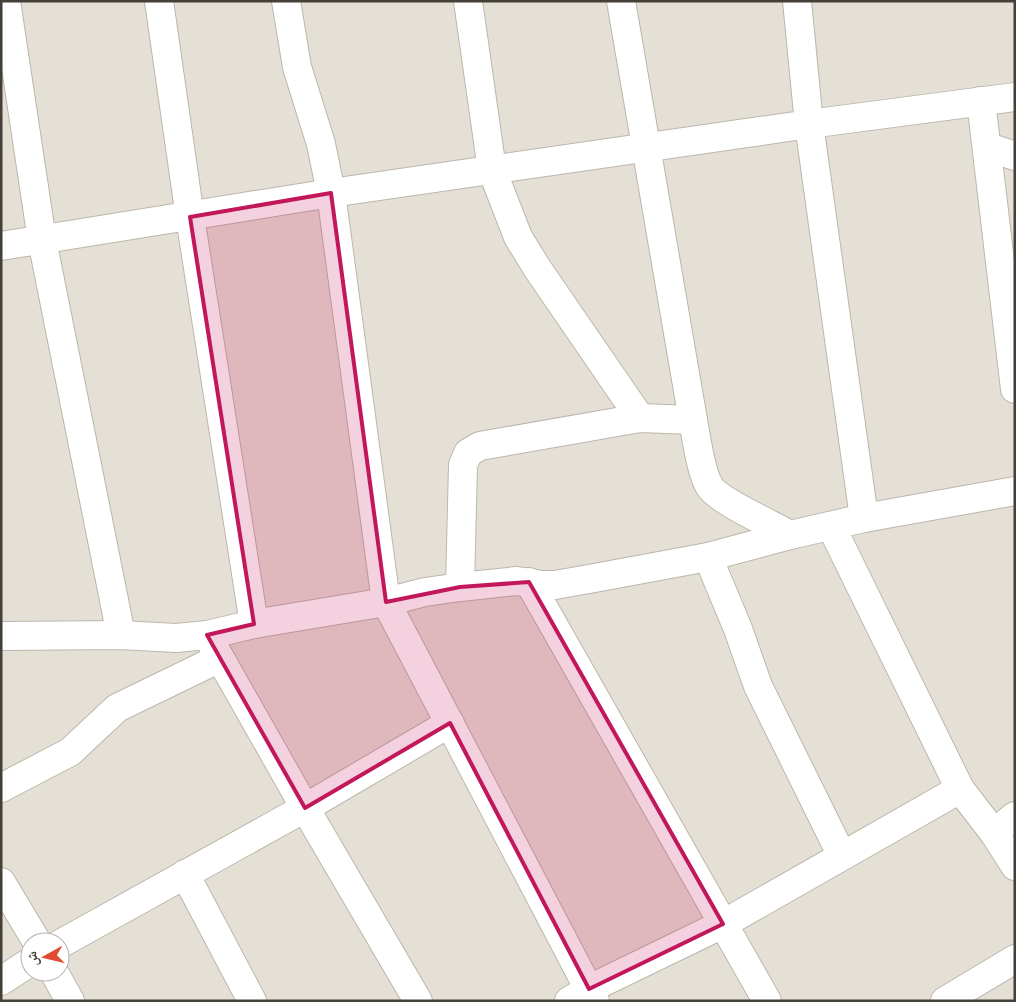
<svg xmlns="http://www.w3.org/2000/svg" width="1016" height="1002" font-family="Inter,'Noto Naskh Arabic',sans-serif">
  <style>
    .residential { fill: #e5e0d6; fill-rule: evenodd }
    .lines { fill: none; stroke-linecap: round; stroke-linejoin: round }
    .minor-casing { stroke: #bcb6ab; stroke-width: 30 }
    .minor { stroke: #fff; stroke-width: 28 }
    .marked { fill: #c2185b; fill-opacity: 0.2; stroke: #c2185b; stroke-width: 4; stroke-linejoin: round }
  </style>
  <rect width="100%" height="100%" fill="#f2efe8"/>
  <path class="residential" d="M1,1H1015V1001H1ZM30,942H60V972H30Z"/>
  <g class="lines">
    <g class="minor-casing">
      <g id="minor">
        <polyline points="6,1 42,240 121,635"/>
        <polyline points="159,1 190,217 254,624"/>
        <polyline points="286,1 297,67 321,144 331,193 386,602 595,1001"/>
        <polyline points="468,1 492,170 518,237 537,268 640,418"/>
        <path d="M621,1L693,420C696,436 701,474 710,487C719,501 773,525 790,535"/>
        <polyline points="981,101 1015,389"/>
        <polyline points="988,147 1015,156"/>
        <polyline points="1,246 331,193 809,124 797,1"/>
        <polyline points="864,518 809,124 1015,97"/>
        <polyline points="831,526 960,789 994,833 1015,866"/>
        <polyline points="708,557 738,629 758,686 842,856"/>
        <polyline points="529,582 767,1001"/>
        <polyline points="460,587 463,465 468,453 480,446 640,418 693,420"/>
        <polyline points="207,635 305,808 418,1001"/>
        <polyline points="1,636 121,635 176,638 207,635 254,624 386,602 425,592 460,587 517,581 542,585 555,585 589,579 708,557 790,535 864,518 1015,491"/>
        <polyline points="1,788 70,752 117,708 220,658"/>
        <polyline points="994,833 1015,816"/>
        <polyline points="185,874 252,1001"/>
        <polyline points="1,882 37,942"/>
        <polyline points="60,944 305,808 450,723"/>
        <polyline points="54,972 70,1001"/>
        <polyline points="1,981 30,962"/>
        <polyline points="569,1001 589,989 723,924 960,789"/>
        <polyline points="945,1001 1015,959"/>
      </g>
    </g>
    <use href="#minor" class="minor"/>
  </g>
  <path class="marked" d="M331,193L386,602L460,587L529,582L723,924L589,989L450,723L305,808L207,635L254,624L190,217Z"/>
  <rect width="1016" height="1002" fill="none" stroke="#443f37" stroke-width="5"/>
  <g transform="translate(45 957) rotate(262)"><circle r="24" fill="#ffffff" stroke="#b4b2af"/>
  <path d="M0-4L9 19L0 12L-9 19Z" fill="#e04a30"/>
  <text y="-8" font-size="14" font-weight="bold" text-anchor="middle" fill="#443f37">ش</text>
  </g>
</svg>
